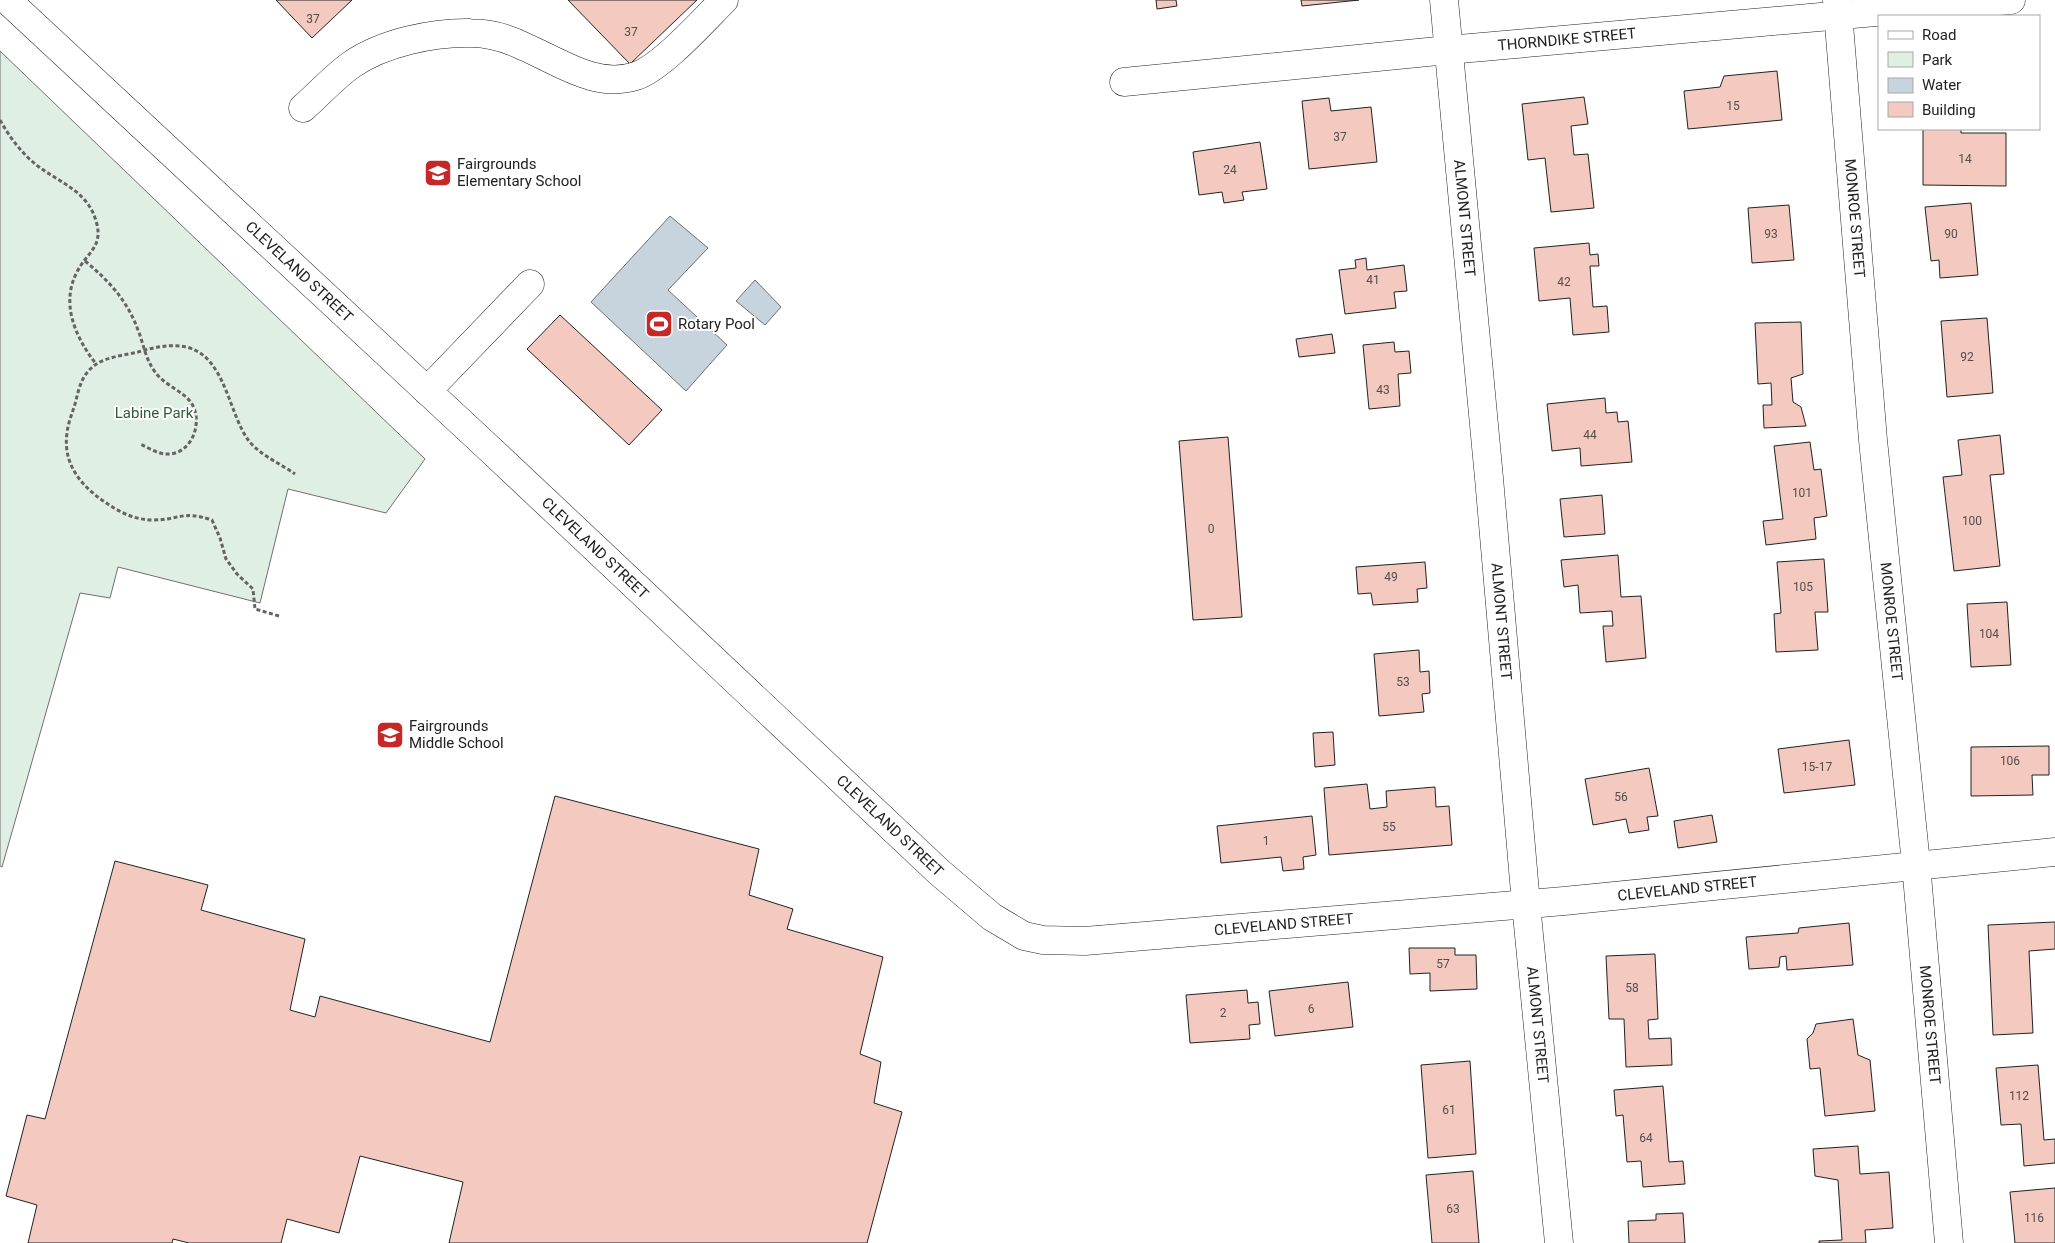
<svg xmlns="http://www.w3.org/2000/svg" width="2055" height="1243" font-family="Roboto,sans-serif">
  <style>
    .green { fill: #e0efe3; stroke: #6f6f6f }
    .water { fill: #c7d3dd; stroke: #6f6f6f }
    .building { fill: #f3c9c0; stroke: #222 }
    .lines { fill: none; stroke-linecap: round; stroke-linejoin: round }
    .minor-casing { stroke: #222; stroke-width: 29 }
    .path { stroke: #646464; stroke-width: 3; stroke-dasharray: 4 2.5; stroke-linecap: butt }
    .minor { stroke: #fff; stroke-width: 28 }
    .labels { text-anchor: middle; stroke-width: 4; stroke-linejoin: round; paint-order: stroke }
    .number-label { font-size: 12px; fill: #564c4a }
    .street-label { font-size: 15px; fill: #222; stroke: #fff }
    .poi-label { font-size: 15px; fill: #222; stroke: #fff; text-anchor: start }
    .park-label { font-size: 15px; fill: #2f5e38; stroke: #fff }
  </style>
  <rect width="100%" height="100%" fill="#fff"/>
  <polygon class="green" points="0,51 425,459 386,513 288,489 260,603 118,567 110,598 80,593 2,867 0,866"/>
  <g class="water">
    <polygon points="670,216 708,248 668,290 727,345 686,391 591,302"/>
    <polygon points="755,280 781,307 765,325 736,301"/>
  </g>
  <g class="building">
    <polygon points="276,0 352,0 312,38"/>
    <polygon points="568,0 697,0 630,64"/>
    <polygon points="1156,0 1176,0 1177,6 1157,9"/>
    <polygon points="1301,0 1359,0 1302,6"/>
    <polygon points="1777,71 1782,120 1688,129 1684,91 1720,87 1724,76"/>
    <polygon points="1584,97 1588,124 1571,126 1574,155 1588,154 1594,208 1551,212 1545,158 1528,160 1522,104"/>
    <polygon points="1329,98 1331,111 1371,107 1377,162 1309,169 1302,101"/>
    <polygon points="1923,129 1961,129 1961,133 2006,133 2006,186 1923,185"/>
    <polygon points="1260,142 1267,189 1242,192 1244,200 1224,203 1222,192 1199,195 1193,152"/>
    <polygon points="1971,203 1978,275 1940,278 1939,260 1931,261 1925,207"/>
    <polygon points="1789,205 1794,260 1752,263 1748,208"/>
    <polygon points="1589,243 1590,255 1598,254 1599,266 1590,266 1593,307 1607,306 1609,332 1573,335 1570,298 1539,301 1534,248"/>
    <polygon points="1366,258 1367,270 1404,265 1407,291 1394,292 1396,308 1345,314 1339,270 1356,268 1355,260"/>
    <polygon points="560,315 662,410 629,445 527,349"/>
    <polygon points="1987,318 1993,393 1947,397 1941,321"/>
    <polygon points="1801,322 1803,374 1791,378 1793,402 1801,407 1806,426 1764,428 1763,405 1772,405 1771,383 1758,384 1755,323"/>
    <polygon points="1332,334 1335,353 1299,357 1296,339"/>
    <polygon points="1394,342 1395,352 1409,351 1411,373 1398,374 1400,406 1369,409 1363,345"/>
    <polygon points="1605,398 1606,413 1617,412 1618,422 1628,421 1632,462 1581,466 1580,448 1552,451 1547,404"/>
    <polygon points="2000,435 2004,474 1990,475 2000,566 1954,571 1943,477 1962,475 1958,440"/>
    <polygon points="1228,437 1242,617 1193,620 1179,441"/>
    <polygon points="1810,442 1814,470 1821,469 1827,516 1814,518 1816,539 1766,545 1763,521 1783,519 1774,446"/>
    <polygon points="1602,495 1605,534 1564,537 1560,499"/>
    <polygon points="1618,555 1621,597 1641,596 1646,658 1606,662 1603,626 1613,626 1612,611 1580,613 1578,585 1564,587 1561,560"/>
    <polygon points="1824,559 1828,612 1815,612 1818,650 1776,652 1774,614 1781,613 1777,562"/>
    <polygon points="1425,562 1427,588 1417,589 1418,602 1373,605 1371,593 1358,594 1356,567"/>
    <polygon points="2007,602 2011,665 1971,667 1967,604"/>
    <polygon points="1419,650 1420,672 1429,671 1430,693 1422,694 1424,712 1379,716 1374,654"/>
    <polygon points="1333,732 1335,765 1315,767 1313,733"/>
    <polygon points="1849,740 1855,785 1784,793 1778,749"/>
    <polygon points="2049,746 2049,775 2032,775 2033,795 1971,796 1971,747"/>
    <polygon points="1649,768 1658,816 1647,817 1649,830 1629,833 1626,819 1593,825 1585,779"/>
    <polygon points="1367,784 1370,809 1387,807 1386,791 1435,787 1436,807 1449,806 1452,845 1329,855 1324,788"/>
    <polygon points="555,796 759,849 749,895 793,909 787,929 883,957 860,1054 881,1062 874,1103 902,1112 867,1243 449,1243 463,1182 360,1156 339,1233 287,1219 281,1243 189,1243 173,1239 172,1243 28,1243 37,1205 6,1196 27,1115 45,1119 115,861 208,885 201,910 305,939 290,1010 315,1017 320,996 490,1042"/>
    <polygon points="1712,815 1717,842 1678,848 1674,821"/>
    <polygon points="1312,816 1316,855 1303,857 1304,869 1283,871 1281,857 1221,863 1217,826"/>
    <polygon points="2055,922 2055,949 2029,951 2033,1033 1993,1035 1988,925"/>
    <polygon points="1849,923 1853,965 1787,970 1786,956 1780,957 1779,967 1749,969 1746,937 1798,933 1799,928"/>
    <polygon points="1409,948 1455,948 1455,955 1476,955 1477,989 1430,991 1430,973 1410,974"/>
    <polygon points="1655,954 1658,1019 1648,1020 1649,1039 1671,1038 1672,1065 1626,1067 1624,1019 1609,1019 1606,956"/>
    <polygon points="1348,982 1353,1027 1275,1036 1269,991"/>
    <polygon points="1247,990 1248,1003 1258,1002 1260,1024 1249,1025 1250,1039 1190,1043 1186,995"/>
    <polygon points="1853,1019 1858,1055 1870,1060 1875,1111 1825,1116 1820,1068 1810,1069 1807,1039 1813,1033 1816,1024"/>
    <polygon points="1470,1061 1476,1154 1428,1158 1421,1065"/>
    <polygon points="2038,1065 2044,1140 2055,1139 2055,1163 2024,1166 2021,1124 2001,1125 1996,1068"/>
    <polygon points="1663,1086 1669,1162 1683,1161 1685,1184 1643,1187 1641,1161 1627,1162 1623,1115 1616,1116 1614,1090"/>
    <polygon points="1858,1146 1860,1174 1889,1172 1893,1228 1865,1230 1866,1243 1819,1243 1819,1241 1842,1240 1838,1180 1815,1176 1813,1149"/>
    <polygon points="1473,1171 1479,1243 1432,1243 1426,1175"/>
    <polygon points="2055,1188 2055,1243 2015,1243 2010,1192"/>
    <polygon points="1683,1213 1685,1243 1629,1243 1628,1221 1656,1220 1656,1214"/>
  </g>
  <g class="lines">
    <g class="minor-casing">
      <g id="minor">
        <path id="s1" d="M7,0L493,452L939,872L992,917L1024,936L1043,940L1085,941L1564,901L2055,852"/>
        <path id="s2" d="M1444,0L1489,478L1526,904L1559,1243"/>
        <path id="s3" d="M1837,0L1873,440L1916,864L1949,1243"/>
        <path id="s4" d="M1124,82L1448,50L2011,0"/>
        <path d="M303,108C319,94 334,77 351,65C382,43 433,32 471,33C489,33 509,39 525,47C560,62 596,89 636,76C662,67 703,21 724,0"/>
        <polyline points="427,391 530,284"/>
      </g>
    </g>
    <g class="path">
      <path d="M0,120C10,138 23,155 39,167C61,183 88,192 96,221C104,247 87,252 77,272C60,304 76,338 96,364"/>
      <path d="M85,261C109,281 127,300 138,330C144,345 145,358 155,372C165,386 184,391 192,404C203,423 192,453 169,454C159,455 149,448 140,444"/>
      <path d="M279,616L255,609L253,589L237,574L226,559L220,538L212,520C182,510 179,520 153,520C138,520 126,515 114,508C86,491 62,468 67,433C68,423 72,414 75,404C79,389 81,375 95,365C106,357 125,355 138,352C155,347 172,343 190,348C226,360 229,415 249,441C260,455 281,464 295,474"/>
    </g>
    <use href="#minor" class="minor"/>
  </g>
  <defs>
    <g id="school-square" transform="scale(1.4375)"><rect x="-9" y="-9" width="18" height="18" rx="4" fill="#c62828" stroke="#fff"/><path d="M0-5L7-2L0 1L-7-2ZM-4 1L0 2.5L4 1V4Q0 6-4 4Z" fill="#fff"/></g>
    <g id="stadium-square" transform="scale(1.4375)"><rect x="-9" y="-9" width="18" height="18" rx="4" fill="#c62828" stroke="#fff"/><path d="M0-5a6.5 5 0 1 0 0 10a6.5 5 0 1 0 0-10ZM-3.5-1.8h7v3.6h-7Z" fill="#fff"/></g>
  </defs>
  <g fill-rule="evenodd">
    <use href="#school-square" x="438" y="173"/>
    <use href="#stadium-square" x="659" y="324"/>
    <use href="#school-square" x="390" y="735"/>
  </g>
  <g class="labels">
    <g class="number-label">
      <text x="313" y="23">37</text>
      <text x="631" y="36">37</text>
      <text x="1733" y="110">15</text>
      <text x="1340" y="141">37</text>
      <text x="1965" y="163">14</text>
      <text x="1230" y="174">24</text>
      <text x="1771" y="238">93</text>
      <text x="1951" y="238">90</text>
      <text x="1373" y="284">41</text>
      <text x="1564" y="286">42</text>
      <text x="1967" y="361">92</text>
      <text x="1383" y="394">43</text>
      <text x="1590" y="439">44</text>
      <text x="1802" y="497">101</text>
      <text x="1972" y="525">100</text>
      <text x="1211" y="533">0</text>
      <text x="1391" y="581">49</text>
      <text x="1803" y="591">105</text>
      <text x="1989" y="638">104</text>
      <text x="1403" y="686">53</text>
      <text x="2010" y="765">106</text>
      <text x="1817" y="771">15-17</text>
      <text x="1621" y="801">56</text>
      <text x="1389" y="831">55</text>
      <text x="1266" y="845">1</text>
      <text x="1443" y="968">57</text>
      <text x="1632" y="992">58</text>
      <text x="1311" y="1013">6</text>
      <text x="1223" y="1017">2</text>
      <text x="2019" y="1100">112</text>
      <text x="1449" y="1114">61</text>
      <text x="1646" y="1142">64</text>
      <text x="1453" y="1213">63</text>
      <text x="2034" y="1222">116</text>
    </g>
    <g class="street-label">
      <text dy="5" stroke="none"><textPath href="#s4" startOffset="445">THORNDIKE STREET</textPath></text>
      <text dy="5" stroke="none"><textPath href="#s2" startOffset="219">ALMONT STREET</textPath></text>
      <text dy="5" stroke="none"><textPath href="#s3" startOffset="219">MONROE STREET</textPath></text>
      <text dy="5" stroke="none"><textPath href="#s1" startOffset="399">CLEVELAND STREET</textPath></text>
      <text dy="5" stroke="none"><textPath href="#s1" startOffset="804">CLEVELAND STREET</textPath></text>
      <text dy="5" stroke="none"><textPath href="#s2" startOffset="624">ALMONT STREET</textPath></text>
      <text dy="5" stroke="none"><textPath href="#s3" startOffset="624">MONROE STREET</textPath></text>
      <text dy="5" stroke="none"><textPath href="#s1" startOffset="1209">CLEVELAND STREET</textPath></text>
      <text dy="5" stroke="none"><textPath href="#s1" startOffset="2049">CLEVELAND STREET</textPath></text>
      <text dy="5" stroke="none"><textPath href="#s1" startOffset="1644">CLEVELAND STREET</textPath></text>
      <text dy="5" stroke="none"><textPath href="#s2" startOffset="1029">ALMONT STREET</textPath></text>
      <text dy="5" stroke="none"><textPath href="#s3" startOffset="1029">MONROE STREET</textPath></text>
    </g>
    <g class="poi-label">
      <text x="457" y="169">Fairgrounds<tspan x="457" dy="17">Elementary School</tspan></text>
      <text x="678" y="329">Rotary Pool</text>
      <text x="409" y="731">Fairgrounds<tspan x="409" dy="17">Middle School</tspan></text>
    </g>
    <g class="park-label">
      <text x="154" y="418">Labine Park</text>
    </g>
  </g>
  <rect x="1878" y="15" width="162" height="115" fill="#ffffff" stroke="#a7a7a7"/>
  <rect x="1888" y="31" width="25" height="8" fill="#ffffff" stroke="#a7a7a7"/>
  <text x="1922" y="40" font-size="15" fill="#222222">Road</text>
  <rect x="1888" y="52" width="25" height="15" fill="#e0efe3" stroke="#a7a7a7"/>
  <text x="1922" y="65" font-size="15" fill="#222222">Park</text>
  <rect x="1888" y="78" width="25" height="15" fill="#c7d3dd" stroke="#a7a7a7"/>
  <text x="1922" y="90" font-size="15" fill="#222222">Water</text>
  <rect x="1888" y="102" width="25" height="15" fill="#f3c9c0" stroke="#a7a7a7"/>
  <text x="1922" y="115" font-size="15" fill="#222222">Building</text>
</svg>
